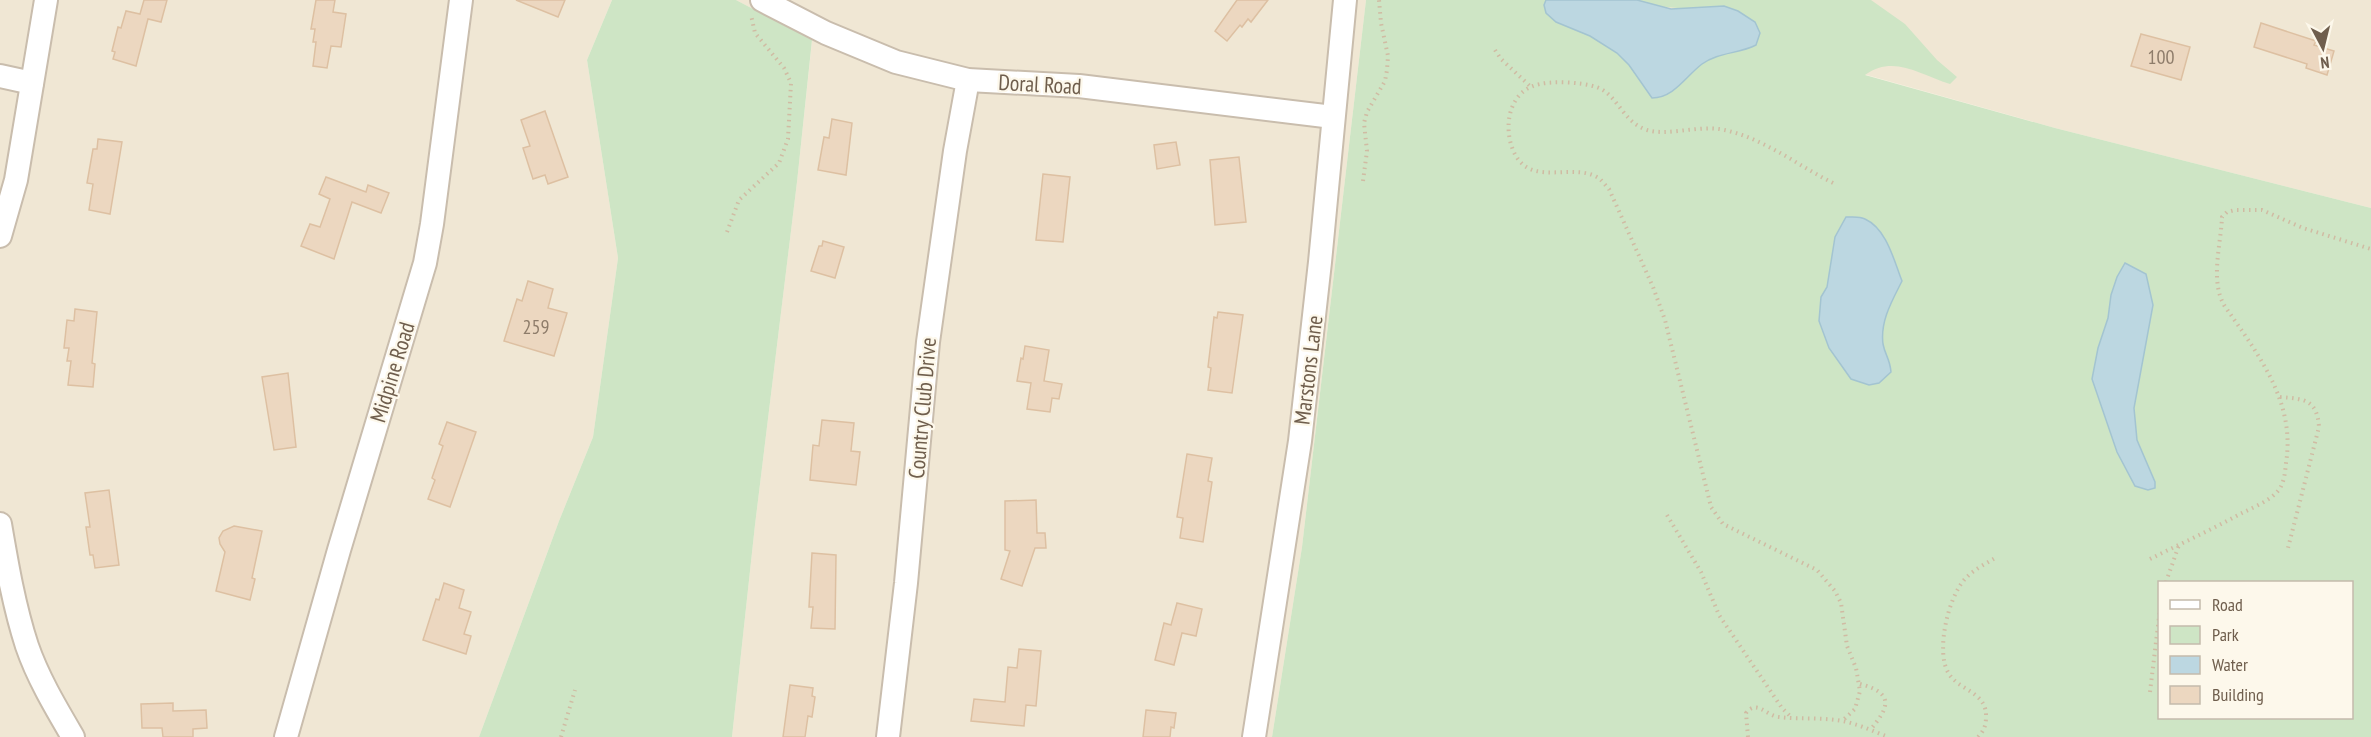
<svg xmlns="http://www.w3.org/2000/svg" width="2371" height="737" font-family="'PT Sans Narrow',sans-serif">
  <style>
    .residential { fill: #f0e7d4 }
    .green { fill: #cee5c5; fill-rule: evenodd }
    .water { fill: #bcd7e1; stroke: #a3c4d1; stroke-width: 1.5 }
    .building { fill: #ecd7c0; stroke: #ddc0a2; stroke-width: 1.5 }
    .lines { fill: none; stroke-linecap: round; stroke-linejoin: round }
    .minor-casing { stroke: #c9bdad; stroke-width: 26 }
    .path { stroke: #d0bba3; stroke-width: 4; stroke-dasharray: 1.5 4.5; stroke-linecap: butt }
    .minor { stroke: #fff; stroke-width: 22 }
    .labels { text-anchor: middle; stroke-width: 4.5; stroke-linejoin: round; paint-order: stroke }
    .number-label { font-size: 20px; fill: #8e7c6a }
    .street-label { font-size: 22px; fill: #6f5e4d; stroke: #fdf8eb }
  </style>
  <rect width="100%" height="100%" fill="#faf4e5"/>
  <g class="residential">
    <polygon points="0,0 612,0 587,60 618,258 593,437 559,521 479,737 0,737"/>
    <polygon points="736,0 1366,0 1302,547 1272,737 732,737 755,525 797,182 812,41"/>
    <polygon points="1601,0 2371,0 2371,208 2055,128"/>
  </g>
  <g class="green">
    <polygon points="612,0 736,0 812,40 797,182 755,525 732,737 479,737 559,521 593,437 618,258 587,60"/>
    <path d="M1366,0H1601L1756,44L1688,9L1656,6L1637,0H1871L1905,24L1937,60L1957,77L1950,84C1920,75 1894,54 1865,75L2055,128L2371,208V737H1272L1302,547ZM2160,582H2352V718H2160Z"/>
  </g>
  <g class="water">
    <path d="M1546,0H1637L1671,9L1724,6L1738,11L1755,22L1760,33L1756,45C1739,54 1718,52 1702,64C1686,76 1674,98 1652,98L1629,65L1617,53L1590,36L1556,22L1546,13L1544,5Z"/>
    <path d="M1846,217C1852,217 1860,216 1865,219C1887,229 1894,261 1902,281C1892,301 1880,321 1883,344C1885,355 1890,359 1891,372L1879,383L1869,385L1851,379L1829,348L1819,321L1821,297L1827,287L1835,237Z"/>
    <polygon points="2125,263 2146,274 2153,305 2134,408 2137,440 2155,482 2155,488 2148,490 2135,486 2117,452 2092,379 2098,348 2108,318 2111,295 2117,277"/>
  </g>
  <g class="building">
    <polygon points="144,0 167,0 161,22 148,19 136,66 113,59 115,52 112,51 118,27 121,28 126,11 140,14"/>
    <polygon points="316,0 335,0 333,12 346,14 341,47 331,46 327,68 313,66 316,42 313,42 315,29 311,29"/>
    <polygon points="516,0 565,0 558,17"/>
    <polygon points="1237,0 1268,0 1251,22 1248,19 1242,27 1240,25 1227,41 1215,31"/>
    <polygon points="2261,23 2316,41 2314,45 2334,51 2327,75 2306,68 2307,64 2254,47"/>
    <polygon points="2141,34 2190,47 2181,80 2131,66"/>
    <polygon points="545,111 568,177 548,184 545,175 533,179 523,148 530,146 521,120"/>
    <polygon points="832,119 852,123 846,175 818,170 824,137 829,138"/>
    <polygon points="98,139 122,142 110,214 89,210 93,184 87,183 93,149 97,149"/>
    <polygon points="1176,142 1180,165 1157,169 1154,145"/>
    <polygon points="1239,157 1246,222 1215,225 1210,160"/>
    <polygon points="1043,174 1070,177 1063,242 1036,240"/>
    <polygon points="326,177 366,192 368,185 389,193 381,213 352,202 334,259 301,246 310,224 320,227 330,199 319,194"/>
    <polygon points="823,241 844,247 835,278 811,271 819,246 822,246"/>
    <polygon points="528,281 553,289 548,308 567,313 554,356 504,341 517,299 522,301"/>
    <polygon points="75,309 97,312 92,363 95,364 93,387 68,385 71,361 67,361 69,348 64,348 67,320 74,321"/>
    <polygon points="1218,312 1243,315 1232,393 1208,390 1211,368 1208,367 1214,317 1217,318"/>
    <polygon points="1025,346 1049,350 1044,381 1062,384 1059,399 1052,398 1050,412 1027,409 1031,383 1017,381 1021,358 1023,359"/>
    <polygon points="288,373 296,447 274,450 262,377"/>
    <polygon points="822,420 854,423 851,451 860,452 856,485 810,480 813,445 819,446"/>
    <polygon points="447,422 476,432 450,507 428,499 435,480 432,478 443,446 439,444"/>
    <polygon points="1187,454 1212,458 1208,481 1212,482 1203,542 1180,538 1183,518 1177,517"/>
    <polygon points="109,490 119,565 95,568 93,555 90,555 86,527 90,527 85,493"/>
    <polygon points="1036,500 1037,533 1045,533 1046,548 1035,548 1022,586 1001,579 1010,551 1005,550 1005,501"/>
    <polygon points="234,526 262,531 252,578 255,579 250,600 216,591 225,552 220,544 219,538 223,531"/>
    <polygon points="812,553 836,555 835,629 811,628 813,607 809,607"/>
    <polygon points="444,583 464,590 459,608 471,612 464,634 471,636 466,654 423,640 436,599 439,600"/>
    <polygon points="1177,603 1202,609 1196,636 1182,633 1174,665 1155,660 1164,623 1171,625"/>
    <polygon points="1019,649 1041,651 1036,706 1026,705 1024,726 971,721 974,699 1005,702 1008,667 1017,668"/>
    <polygon points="790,685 813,688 812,696 815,697 812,717 808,716 805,737 783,737"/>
    <polygon points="173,703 173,711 206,710 207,728 193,729 193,737 163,737 162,728 142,728 141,704"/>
    <polygon points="1146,710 1176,713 1174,728 1171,727 1170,737 1143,737"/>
  </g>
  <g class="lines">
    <g class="minor-casing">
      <g id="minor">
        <polyline points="762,0 826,33 896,62 968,80 1079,86 1333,117"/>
        <polyline points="0,76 32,83"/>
        <polyline points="0,236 16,180 46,0"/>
        <path d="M0,524C7,565 14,606 27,646C38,678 56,708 73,737"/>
        <polyline points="286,737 339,550 425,263 432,224 461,0"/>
        <polyline points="888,737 906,583 928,342 955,151 968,80"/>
        <polyline points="1254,737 1300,441 1320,262 1345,0"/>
      </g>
    </g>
    <g class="path">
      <polyline points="1495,50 1501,59 1531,87"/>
      <polyline points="1363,181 1367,151 1364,123 1367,112 1385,81 1387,70 1388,56 1381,23 1379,0"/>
      <path d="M1833,183C1795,164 1761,136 1719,129C1696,126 1666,136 1647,130C1622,122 1618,94 1596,87C1582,82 1548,80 1533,86C1506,96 1503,134 1516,156C1534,187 1575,161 1600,179C1603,182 1606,186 1609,189L1653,287L1665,320L1711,507L1723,524L1817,570L1835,591L1841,603L1847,646L1856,668L1860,691L1855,709L1842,721"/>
      <polyline points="727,232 739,200 779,163 788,139 791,83 784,68 755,33 751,15"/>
      <path d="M2280,397C2304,399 2317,399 2319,427L2288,548"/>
      <polyline points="1667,515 1701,572 1719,615 1782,708 1792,718"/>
      <path d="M2150,559C2180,544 2211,530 2240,514C2252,508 2267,502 2276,493C2284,486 2285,473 2286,463C2296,401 2257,353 2224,305C2210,280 2221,244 2222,217L2227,212L2235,210H2262L2303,228L2371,249"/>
      <polyline points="2166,582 2179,545"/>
      <path d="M1860,684C1895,693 1889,708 1870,730"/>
      <polyline points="2150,692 2160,609"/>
      <polyline points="561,737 575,690"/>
      <path d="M1748,737L1746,713C1757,699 1766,716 1779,717C1803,720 1830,716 1854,724C1865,727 1877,733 1889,737"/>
      <path d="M1978,737C1984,731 1986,725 1986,717C1987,692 1960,691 1949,674C1935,653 1948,597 1965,579C1973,570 1985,564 1995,558"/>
    </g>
    <use href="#minor" class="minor"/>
  </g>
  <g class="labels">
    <g class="number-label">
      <text x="2161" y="64">100</text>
      <text x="536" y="334">259</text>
    </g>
    <g class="street-label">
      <text transform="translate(1040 84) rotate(3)" y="8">Doral Road</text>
      <text transform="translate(1308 370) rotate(-83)" y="8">Marstons Lane</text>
      <text transform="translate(392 372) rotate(-73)" y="8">Midpine Road</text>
      <text transform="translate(922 408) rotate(-85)" y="8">Country Club Drive</text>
    </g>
  </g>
  <rect x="2158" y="581" width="195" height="138" fill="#fdf8eb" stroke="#c4baac" stroke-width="1.5"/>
  <rect x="2170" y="600" width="30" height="9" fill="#ffffff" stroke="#c4baac" stroke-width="1.5"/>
  <text x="2212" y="611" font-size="18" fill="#6f5e4d">Road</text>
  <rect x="2170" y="626" width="30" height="18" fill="#cee5c5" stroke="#c4baac" stroke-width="1.5"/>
  <text x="2212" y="641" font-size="18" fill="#6f5e4d">Park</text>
  <rect x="2170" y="656" width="30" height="18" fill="#bcd7e1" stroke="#c4baac" stroke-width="1.5"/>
  <text x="2212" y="671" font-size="18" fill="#6f5e4d">Water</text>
  <rect x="2170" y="686" width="30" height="18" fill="#ecd7c0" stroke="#c4baac" stroke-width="1.5"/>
  <text x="2212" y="701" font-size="18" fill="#6f5e4d">Building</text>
  <g transform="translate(2323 48) rotate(173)" stroke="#fdf8eb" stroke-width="4.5" paint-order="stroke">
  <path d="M0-4.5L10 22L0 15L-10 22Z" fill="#6f5e4d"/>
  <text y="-9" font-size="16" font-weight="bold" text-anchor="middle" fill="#6f5e4d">N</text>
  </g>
</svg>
